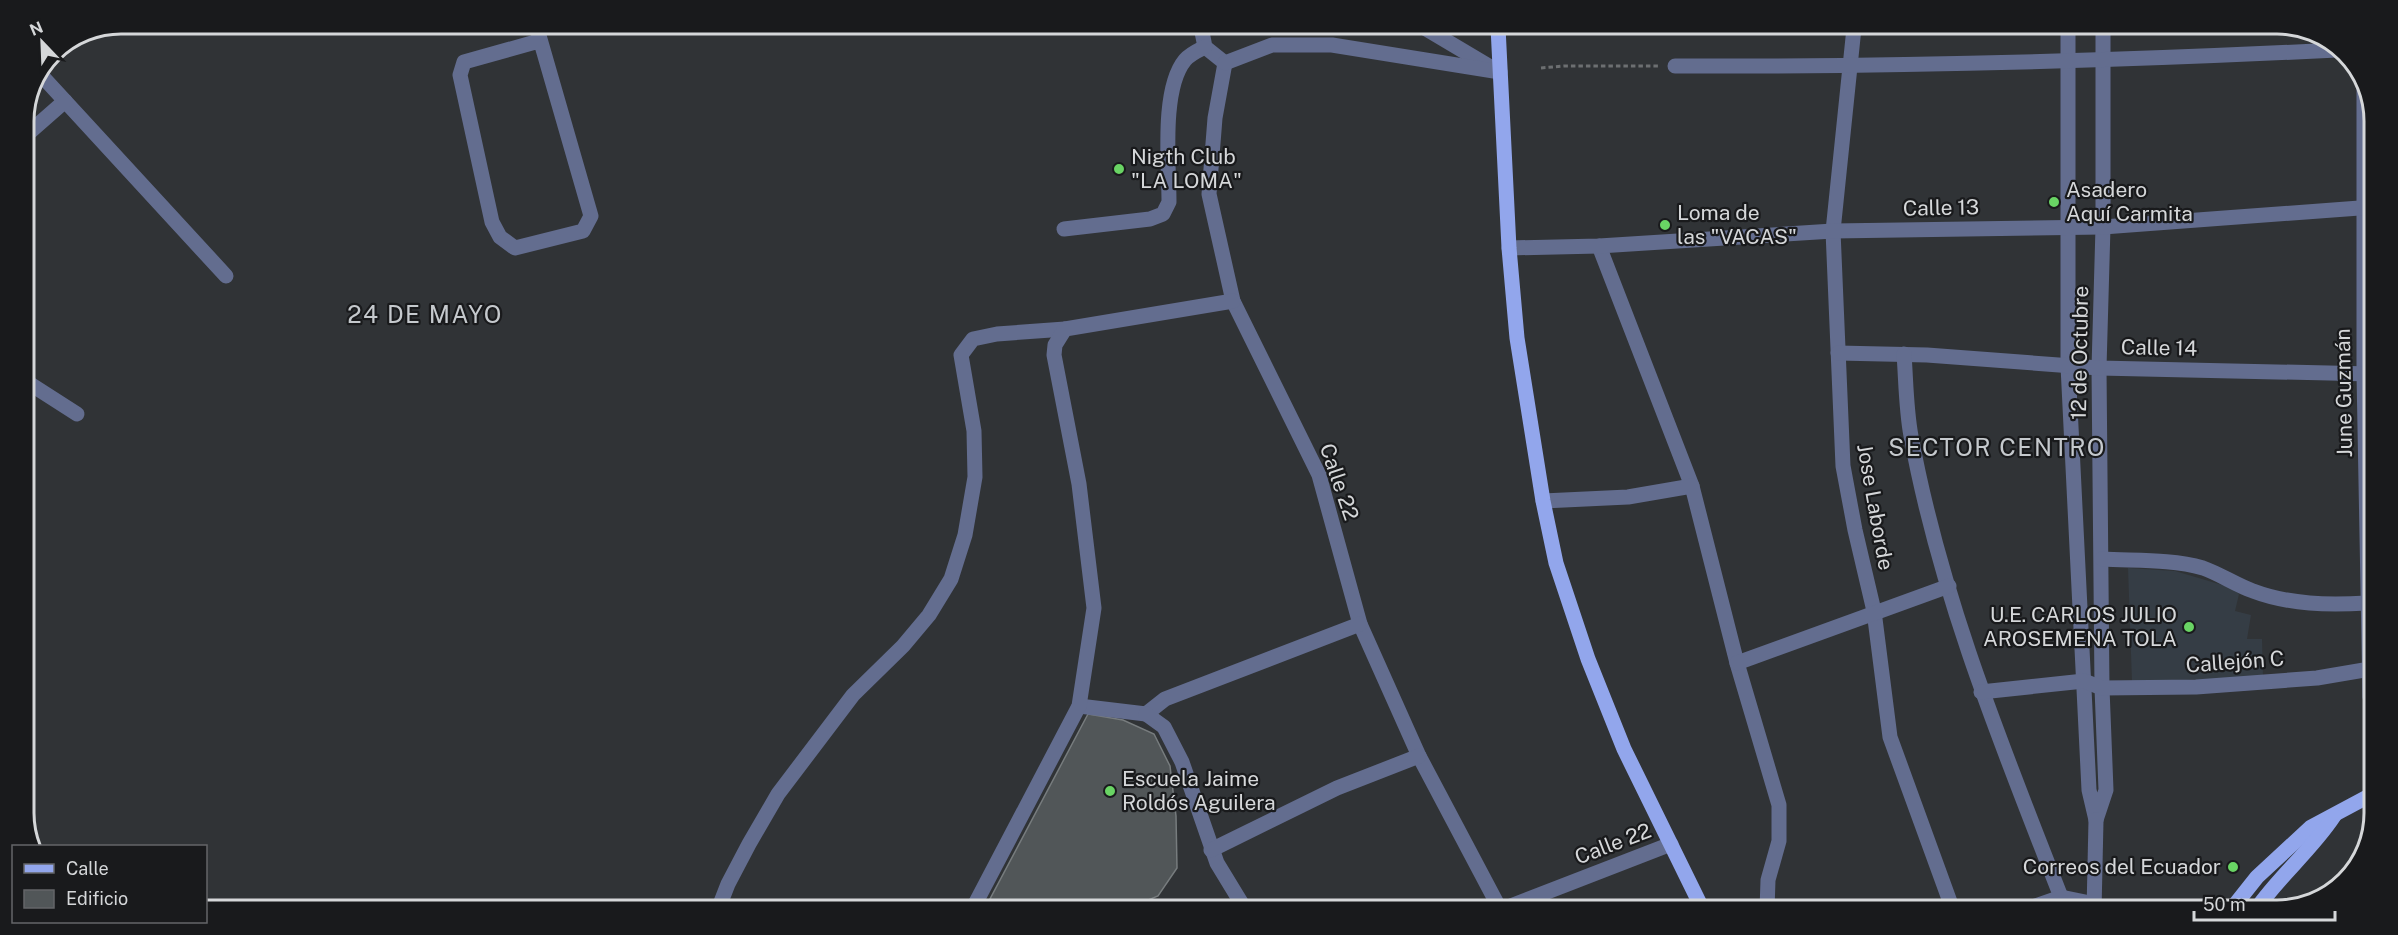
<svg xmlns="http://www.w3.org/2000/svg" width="2398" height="935" font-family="'Public Sans',sans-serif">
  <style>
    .built { fill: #353d45 }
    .building { fill: #515658; stroke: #777c7e; stroke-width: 1.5 }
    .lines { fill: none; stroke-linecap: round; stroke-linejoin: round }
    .path { stroke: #6c6f71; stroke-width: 3; stroke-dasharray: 4.5 3; stroke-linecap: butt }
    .minor { stroke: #636d8f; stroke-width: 15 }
    .major { stroke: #92a6ec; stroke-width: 15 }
    .poi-dot { fill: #69d464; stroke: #191a1c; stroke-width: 2 }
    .labels { text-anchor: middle; stroke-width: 4.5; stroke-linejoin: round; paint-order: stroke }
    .poi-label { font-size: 21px; fill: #d5d7d9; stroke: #191a1c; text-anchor: start }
    .street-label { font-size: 21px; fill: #d5d7d9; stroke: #191a1c }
    .quarter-label { font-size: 24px; letter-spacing: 1.5px; fill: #c5c9cd; stroke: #191a1c }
    .rim { fill: none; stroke: #d5d7d9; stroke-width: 3 }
  </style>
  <rect width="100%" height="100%" fill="#303336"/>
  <polygon class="built" points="2128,568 2175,571 2229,587 2239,594 2235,611 2251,615 2247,639 2262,639 2263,677 2132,682"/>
  <polygon class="building" points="1088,714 1123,720 1154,734 1170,766 1176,816 1177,868 1158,896 1129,908 1010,908 990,899"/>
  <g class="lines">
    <polyline class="path" points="1541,68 1564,66 1659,66"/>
    <g class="minor">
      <polyline points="536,25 591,216 583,231 515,248 500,237 492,222 460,75 464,62 539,41"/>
      <polyline points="1201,27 1205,47 1225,63 1215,118 1209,194 1233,301 1319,475 1360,624 1419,756 1500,909"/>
      <polyline points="1423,27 1492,68"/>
      <polyline points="1854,28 1833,231 1843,466 1855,530 1874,611 1890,737 1953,910"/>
      <polyline points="2068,29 2068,366 2089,790 2096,820 2106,790 2102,688 2099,368 2103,227 2103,29"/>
      <polyline points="1225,63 1272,45 1332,45 1500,72"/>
      <path d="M1675,66C1896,67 2117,61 2337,50"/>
      <polyline points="42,76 226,276"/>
      <polyline points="2364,88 2364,374 2370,697"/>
      <polyline points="24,137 65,101"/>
      <path d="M1064,229L1150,219L1163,214L1169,202C1169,165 1161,89 1185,60C1190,54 1199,50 1205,47"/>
      <polyline points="1599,246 1692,486"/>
      <polyline points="1509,248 1599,246 1833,231 2103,227 2373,207"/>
      <polyline points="1838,353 1927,355 2099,368 2372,374"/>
      <path d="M1904,354C1906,381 1906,409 1911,436C1940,595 2002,746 2061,897"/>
      <polyline points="24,380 77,414"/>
      <polyline points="1543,501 1628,497 1692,486 1737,663 1779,805 1779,841 1768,880 1767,910"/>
      <path d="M2102,559C2135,561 2171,559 2203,568C2220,574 2236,585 2253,591C2290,605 2329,605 2367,603"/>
      <polyline points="1737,663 1949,586"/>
      <polyline points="1981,692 2084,681 2102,688 2196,687 2317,678 2370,669"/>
      <polyline points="1079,706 1146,714 1165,699 1360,624"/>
      <polyline points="1146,714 1164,727 1182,762 1217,863 1245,909"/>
      <polyline points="1211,850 1337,788 1419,756"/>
      <polyline points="719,907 728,884 749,844 778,794 853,695 903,646 929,615 951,579 965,535 975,477 974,431 961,355 973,339 997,334 1065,329"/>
      <polyline points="973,908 1079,706 1094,608 1079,484 1054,355 1055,345 1065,329 1233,301"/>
      <polyline points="1503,909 1671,844"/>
      <polyline points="2024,910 2061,897 2095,904"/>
      <polyline points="2094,911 2096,820"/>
    </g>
    <g class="major">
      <polyline points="1498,27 1509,248 1517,338 1543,501 1556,563 1588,659 1624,749 1703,910"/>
      <polyline points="2230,911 2257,877 2311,827 2369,796"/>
      <path d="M2255,911C2278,877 2311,851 2334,816"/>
    </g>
  </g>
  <g class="poi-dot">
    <circle cx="1119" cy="169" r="6"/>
    <circle cx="2054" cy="202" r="6"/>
    <circle cx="1665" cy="225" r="6"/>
    <circle cx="2189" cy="627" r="6"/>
    <circle cx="1110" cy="791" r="6"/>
    <circle cx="2233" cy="867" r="6"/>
  </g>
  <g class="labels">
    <g class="poi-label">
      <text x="1131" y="164">Nigth Club<tspan x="1131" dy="24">"LA LOMA"</tspan></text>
      <text x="2066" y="197">Asadero<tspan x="2066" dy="24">Aquí Carmita</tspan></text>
      <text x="1677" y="220">Loma de<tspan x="1677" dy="24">las "VACAS"</tspan></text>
      <text x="2177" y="622" text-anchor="end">U.E. CARLOS JULIO<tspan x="2177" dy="24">AROSEMENA TOLA</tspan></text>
      <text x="1122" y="786">Escuela Jaime<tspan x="1122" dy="24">Roldós Aguilera</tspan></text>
      <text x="2221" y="874" text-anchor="end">Correos del Ecuador</text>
    </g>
    <g class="street-label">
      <text transform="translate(1941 208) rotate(-1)" y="7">Calle 13</text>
      <text transform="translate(2159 348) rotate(1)" y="7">Calle 14</text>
      <text transform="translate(2080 353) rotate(-89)" y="7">12 de Octubre</text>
      <text transform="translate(2344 393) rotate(-91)" y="7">June Guzmán</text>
      <text transform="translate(1339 482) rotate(71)" y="7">Calle 22</text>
      <text transform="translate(1875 507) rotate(80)" y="7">Jose Laborde</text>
      <text transform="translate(2235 662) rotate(-4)" y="7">Callejón C</text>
      <text transform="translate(1613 844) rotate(-21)" y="7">Calle 22</text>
    </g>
    <g class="quarter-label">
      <text x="425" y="323">24 DE MAYO</text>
      <text x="1997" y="456">SECTOR CENTRO</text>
    </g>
  </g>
  <path d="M0 0H2398V935H0ZM121 34H2277A87 87 0 0 1 2364 121V813A87 87 0 0 1 2277 900H121A87 87 0 0 1 34 813V121A87 87 0 0 1 121 34Z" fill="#191a1c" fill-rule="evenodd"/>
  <path class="rim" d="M121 34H2277A87 87 0 0 1 2364 121V813A87 87 0 0 1 2277 900H121A87 87 0 0 1 34 813V121A87 87 0 0 1 121 34Z"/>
  <rect x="12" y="845" width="195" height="78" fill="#191a1c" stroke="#646668" stroke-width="1.5"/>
  <rect x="24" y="864" width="30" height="9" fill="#92a6ec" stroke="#646668" stroke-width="1.5"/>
  <text x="66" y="875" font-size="18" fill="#d5d7d9">Calle</text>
  <rect x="24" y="890" width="30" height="18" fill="#515658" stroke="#646668" stroke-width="1.5"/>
  <text x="66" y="905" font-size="18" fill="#d5d7d9">Edificio</text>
  <g transform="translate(42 42) rotate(337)" stroke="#191a1c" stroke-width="4.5" paint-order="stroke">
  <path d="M0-4.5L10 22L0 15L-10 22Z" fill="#d5d7d9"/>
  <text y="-9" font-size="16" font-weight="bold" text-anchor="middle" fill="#d5d7d9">N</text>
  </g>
  <path d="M2194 911v9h141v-9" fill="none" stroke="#d5d7d9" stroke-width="3"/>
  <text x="2203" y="911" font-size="18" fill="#d5d7d9" stroke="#191a1c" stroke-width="4.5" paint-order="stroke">50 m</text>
</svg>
